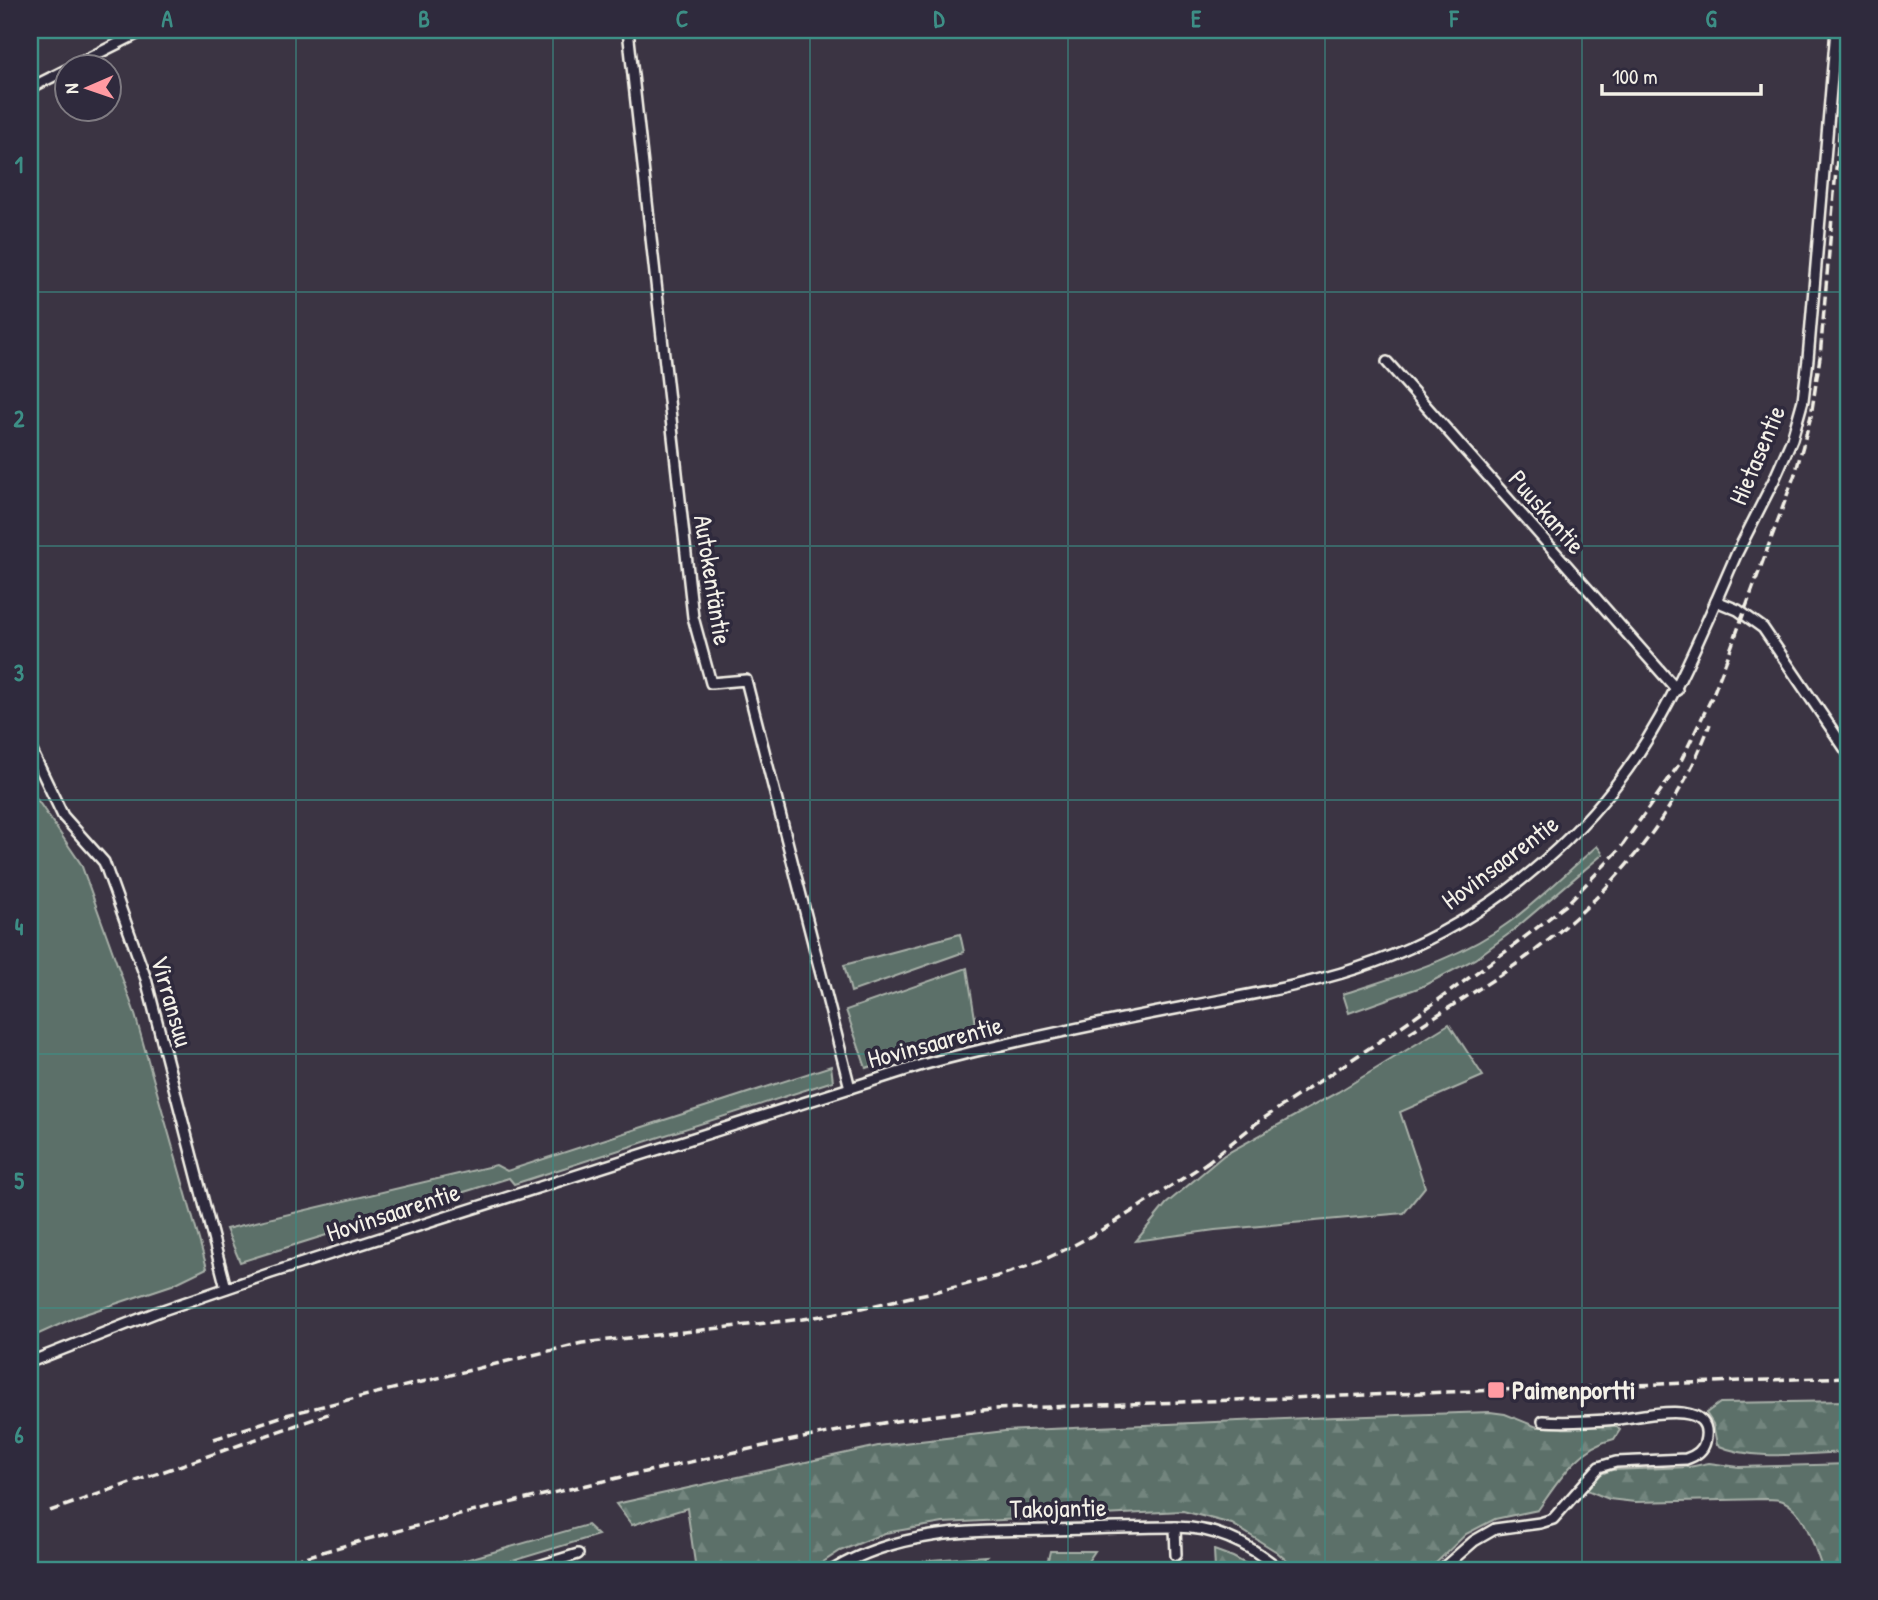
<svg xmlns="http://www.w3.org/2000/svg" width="1878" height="1600" font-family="'Patrick Hand',sans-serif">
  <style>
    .green { fill: #5b7069; stroke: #a8b0a8; stroke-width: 2 }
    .forest { fill: url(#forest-firs); stroke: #a8b0a8; stroke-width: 2 }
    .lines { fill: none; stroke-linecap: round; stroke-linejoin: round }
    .street-casing { stroke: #f4f1e8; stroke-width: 14 }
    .street { stroke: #2f2a3d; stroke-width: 9 }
    .rail { stroke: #f4f1e8; stroke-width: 3.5; stroke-dasharray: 10 5; stroke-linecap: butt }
    .grid { fill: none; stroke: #3d8f86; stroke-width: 2; stroke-opacity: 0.55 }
    .poi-dot { fill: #ff9aa2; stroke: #2f2a3d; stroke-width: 2.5 }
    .labels { text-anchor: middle; stroke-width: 7; stroke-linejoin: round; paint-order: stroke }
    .street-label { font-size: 26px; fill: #f4f1e8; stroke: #2f2a3d }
    .poi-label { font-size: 26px; font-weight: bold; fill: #f4f1e8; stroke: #2f2a3d; text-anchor: start }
    .neatline { fill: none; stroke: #3d8f86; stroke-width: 2.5 }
    .grid-label { font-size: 23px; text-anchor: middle; font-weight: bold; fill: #3d8f86 }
  </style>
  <defs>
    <pattern id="forest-firs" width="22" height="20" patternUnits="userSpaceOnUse" patternTransform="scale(1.75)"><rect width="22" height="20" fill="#5b7069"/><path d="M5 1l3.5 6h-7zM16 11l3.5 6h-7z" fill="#73857e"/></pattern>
  </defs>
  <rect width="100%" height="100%" fill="#3b3443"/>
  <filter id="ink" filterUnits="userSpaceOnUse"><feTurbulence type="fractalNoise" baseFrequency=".0143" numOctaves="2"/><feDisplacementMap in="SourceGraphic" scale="14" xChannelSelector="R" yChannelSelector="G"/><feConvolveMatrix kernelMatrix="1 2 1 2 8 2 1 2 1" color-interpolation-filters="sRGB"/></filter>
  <g filter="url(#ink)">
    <g class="green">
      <polygon points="30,789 81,864 134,1011 207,1268 172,1285 76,1317 30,1338"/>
      <path d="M1597,846L1603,854L1510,933L1475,959L1421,987L1349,1013L1343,994C1401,975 1462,958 1511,921C1541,898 1568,871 1597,846Z"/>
      <polygon points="960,934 964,952 851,992 844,965"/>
      <polygon points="967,968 977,1031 866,1068 846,1010"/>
      <polygon points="1449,1024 1483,1076 1400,1112 1425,1187 1404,1213 1215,1230 1136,1241 1166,1204 1224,1155 1338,1092"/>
      <polygon points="831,1066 833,1081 514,1184 509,1178 240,1262 226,1229 496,1165 507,1171"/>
      <polygon points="587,1525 598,1535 483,1570 362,1570 448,1565"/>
    </g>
    <g class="forest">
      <path d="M1848,1401V1452C1807,1453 1754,1462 1717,1445L1713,1424L1706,1413L1720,1403Z"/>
      <path d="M1490,1412L1505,1414L1537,1427L1615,1425L1620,1430L1614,1439C1578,1447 1558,1482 1538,1510L1495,1519L1466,1534L1436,1563L1416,1570H1297L1277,1552L1232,1524L1183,1511L943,1523L885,1533L840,1551L811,1570H696L687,1508L632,1525L616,1504L878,1446L1005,1431L1307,1418Z"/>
      <path d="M1709,1463L1739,1467L1848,1464V1570H1823C1814,1548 1806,1511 1783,1501C1778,1499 1771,1499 1766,1499L1635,1502L1609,1499L1587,1490L1601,1474L1612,1470L1689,1467Z"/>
      <polygon points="1214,1550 1233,1557 1257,1570 1215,1570"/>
      <polygon points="1050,1551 1095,1551 1082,1570 1042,1570 1046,1568"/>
      <polygon points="986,1556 970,1570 880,1570 931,1560"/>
    </g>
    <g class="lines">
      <g class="street-casing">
        <g id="street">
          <polyline points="628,30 693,617 711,683 746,680 850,1088"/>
          <polyline points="1836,30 1808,359 1803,400 1792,439 1774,480 1736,555 1716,601 1738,610 1763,628 1848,753"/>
          <polyline points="73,66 145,30"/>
          <polyline points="30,88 66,70"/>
          <polyline points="1387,362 1677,690"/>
          <polyline points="30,747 63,816 104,862 146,979 226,1288"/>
          <path d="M30,1362L160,1311L271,1273L922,1065C1010,1041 1100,1023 1190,1006C1252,994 1316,984 1375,962C1469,928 1553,865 1615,786C1659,730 1688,665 1716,601"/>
          <polyline points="1175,1527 1176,1555"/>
          <polyline points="526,1570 578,1554"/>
          <path d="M833,1570C900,1529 975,1531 1052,1530C1093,1529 1134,1527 1175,1527C1216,1527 1250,1544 1280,1570"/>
          <path d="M1441,1570L1474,1541L1495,1529L1540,1523L1553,1519L1599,1467L1616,1462L1686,1459C1695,1456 1703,1451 1705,1442C1717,1396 1639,1417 1618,1419C1594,1421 1567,1423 1543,1421"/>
        </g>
      </g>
      <use href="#street" class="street"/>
      <g class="rail">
        <path d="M1409,1033C1446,1009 1485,986 1521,961C1605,901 1674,822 1710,724"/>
        <polyline points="1205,1164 1258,1122 1392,1033 1512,947 1566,905 1619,850 1680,763 1712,697 1728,656 1796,471 1811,416 1820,357 1848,30"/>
        <path d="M214,1439L286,1415L582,1343L803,1319C842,1313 880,1304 919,1295C966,1285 1012,1275 1056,1254C1111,1228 1161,1192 1211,1160"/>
        <polyline points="50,1511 331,1413"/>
        <path d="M264,1570C391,1529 520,1500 649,1471C764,1446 877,1419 994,1409L1848,1377"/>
      </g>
    </g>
  </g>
  <path class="grid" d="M296,30V1570M553,30V1570M810,30V1570M1068,30V1570M1325,30V1570M1582,30V1570M30,292H1848M30,546H1848M30,800H1848M30,1054H1848M30,1308H1848"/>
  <rect class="poi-dot" x="1487" y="1381" width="18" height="18" rx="3.5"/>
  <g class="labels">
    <g class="street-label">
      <text transform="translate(1757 455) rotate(-67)" y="9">Hietasentie</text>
      <text transform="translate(1547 512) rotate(49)" y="9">Puuskantie</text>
      <text transform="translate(713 580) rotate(81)" y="9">Autokentäntie</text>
      <text transform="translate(1500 862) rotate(-37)" y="9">Hovinsaarentie</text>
      <text transform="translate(172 1001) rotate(74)" y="9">Virransuu</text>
      <text transform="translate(935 1042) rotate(-15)" y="9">Hovinsaarentie</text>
      <text transform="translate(393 1212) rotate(-18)" y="9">Hovinsaarentie</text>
      <text transform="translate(1058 1508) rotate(-1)" y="9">Takojantie</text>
    </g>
    <g class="poi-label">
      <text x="1512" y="1399">Paimenportti</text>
    </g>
  </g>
  <rect width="1878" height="1600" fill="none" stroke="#2f2a3d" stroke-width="77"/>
  <g transform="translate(88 88) rotate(268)"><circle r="33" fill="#2f2a3d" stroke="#7e7a81" stroke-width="2"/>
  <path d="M0-5L12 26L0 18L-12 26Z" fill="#ff9aa2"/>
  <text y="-10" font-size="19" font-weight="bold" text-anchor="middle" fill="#f4f1e8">N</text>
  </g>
  <path d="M1602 84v10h159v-10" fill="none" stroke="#f4f1e8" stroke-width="3.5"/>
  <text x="1612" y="84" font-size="21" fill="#f4f1e8" stroke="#2f2a3d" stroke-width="5" paint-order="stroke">100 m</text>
  <rect x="38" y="38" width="1802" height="1524" class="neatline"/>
  <g class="grid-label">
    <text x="167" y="27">A</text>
    <text x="424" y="27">B</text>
    <text x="682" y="27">C</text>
    <text x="939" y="27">D</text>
    <text x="1196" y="27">E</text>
    <text x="1454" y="27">F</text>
    <text x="1711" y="27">G</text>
    <text x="19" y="173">1</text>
    <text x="19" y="427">2</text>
    <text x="19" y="681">3</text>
    <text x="19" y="935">4</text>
    <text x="19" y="1189">5</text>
    <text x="19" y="1443">6</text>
  </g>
</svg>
